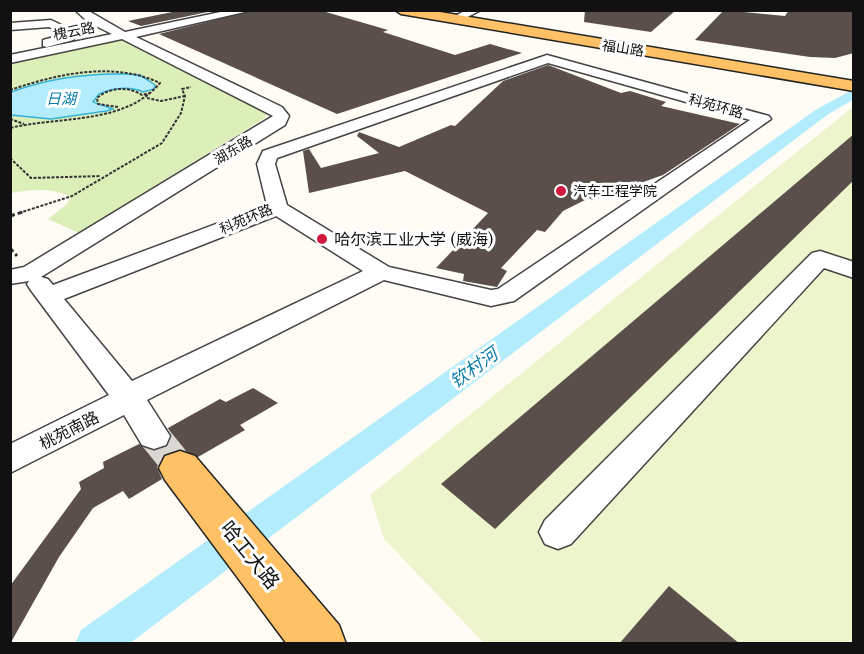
<svg xmlns="http://www.w3.org/2000/svg" width="864" height="654" viewBox="0 0 864 654" font-family="'Libre Baskerville','Noto Sans SC',serif">
<style>
.green{fill:#ddefb9}
.pitch{fill:#edf5cc}
.water{fill:#b3ecfc;stroke:#33b2db;stroke-width:1.5}
.lines{fill:none;stroke-linecap:round;stroke-linejoin:round}
.canal{fill:#b3ecfc;fill-rule:evenodd}
.building{fill:#5b4f4c}
.minor-tunnel{stroke:#dbd8d3;stroke-width:31;stroke-dasharray:31 15;stroke-linecap:butt}
.minor-casing{stroke:#444;stroke-width:3}
.major-casing{stroke:#222;stroke-width:3}
.path-far1{stroke:#333;stroke-width:2;stroke-dasharray:3 1.5;stroke-linecap:butt}
.path{stroke:#333;stroke-width:3;stroke-dasharray:5 3;stroke-linecap:butt}
.minor{fill:#fff;fill-rule:evenodd}
.major{fill:#ffc165;fill-rule:evenodd}
.poi-dot{fill:#d1193e;stroke:#fff;stroke-width:2}
.labels{text-anchor:middle;dominant-baseline:central;stroke-width:6;stroke-linejoin:round;paint-order:stroke}
.far-street-label{font-size:14px;fill:#111;stroke:#fff}
.far-poi-label{font-size:14px;fill:#111;stroke:#fff;text-anchor:start}
.far-water-label{font-size:15px;font-style:italic;fill:#0b7da9;stroke:#fff}
.poi-label{font-size:16px;fill:#111;stroke:#fff;text-anchor:start}
.street-label{font-size:16px;fill:#111;stroke:#fff}
.water-label{font-size:18px;font-style:italic;fill:#0b7da9;stroke:#fff}
.near-street-label{font-size:20px;fill:#111;stroke:#fff}
</style>
<rect width="100%" height="100%" fill="#fffbf5"/>
<path class="green" d="M122,39L266,110L265,118L79,233L48,219L67,204L70,197C51,187 30,190 11,193L10,62Z"/>
<path class="pitch" d="M853,107V643H484L384,539L370,495Z"/>
<path class="water" d="M126,74L140,75L155,85L154,89L143,92C130,86 112,88 99,94L93,102L113,109L106,111L51,119L11,115V92C49,78 85,73 126,74Z"/>
<g class="lines">
<path class="canal" d="M854,89V99L827,115L129,644H75L81,630L817,109Z"/>
</g>
<path class="building" d="M182,10H217L141,26L128,21Z
M255,10H319L388,30L383,32L455,55L490,44L522,53L337,114L159,34Z
M585,10H676L651,32L584,22Z
M724,10L785,16L789,10H854V53L835,58L810,57L695,40Z
M548,65L621,93L630,91L666,102L661,106L740,124L663,175L593,200L589,198L563,211L545,232L537,230L501,268L507,271L497,287L463,281L464,274L436,268L488,213L405,171L309,193L303,151L309,149L321,168L379,153L357,136L359,132L399,147L451,125L455,126L503,81Z
M854,134V180L495,529L441,484Z
M253,388L278,403L240,425L245,430L198,457L181,449L164,454L157,467L162,479L129,499L123,491L93,508L59,557L10,644V586L81,489L79,482L104,468L103,462L139,444L153,451L167,447L172,437L168,428L220,399L226,402Z
M669,586L740,644H619Z"/>
<g class="lines">
<path class="minor-tunnel" d="M154,436L180,468"/>
<defs>
<path id="minor" d="M75,10H87L125,32L230,10H253L136,37L282,107L289,116L285,125L41,277L48,279L53,285L267,205L257,164L263,151L547,55L769,116L771,119L514,301L491,306L384,280L147,400L170,436L166,445L154,449L142,445L124,415L10,473V444L109,395L30,289L27,284L29,281L10,284V270L24,267L273,116L122,39L10,63V55L112,34L88,22ZM548,63L750,120L498,289L491,290L389,267L287,205L275,164L277,158ZM276,216L363,271L132,381L64,299Z
M466,10H481L458,22L448,20Z
M51,20L78,33L73,40L47,47L43,46V40L65,34L49,27L10,30V23Z
M820,251L854,262V278L824,268L571,544L558,549L545,544L539,532L545,520L812,253Z"/>
<path id="major" d="M395,10H428L854,81V91L401,14Z
M180,451L195,456L339,625L346,644H287L165,480L159,468L165,456Z"/>
</defs>
<use href="#minor" class="minor-casing"/>
<use href="#major" class="major-casing"/>
<path class="path-far1" d="M10,90C58,74 112,61 160,83C125,125 59,116 10,128
M147,98L161,101L185,96
M118,107L98,104L97,98C110,87 128,86 142,95L150,93
M10,119L24,124
M10,158L31,178L101,176
M19,213L72,196L162,143L181,113L185,96L182,89L191,87"/>
<path class="path" d="M10,216L23,212
M10,248L17,256"/>
<use href="#minor" class="minor"/>
<use href="#major" class="major"/>
</g>
<g class="poi-dot">
<circle cx="561" cy="191" r="6"/>
<circle cx="322" cy="239" r="6"/>
</g>
<g class="labels">
<g class="far-street-label">
<text transform="translate(74 31) rotate(-11)">槐云路</text>
<text transform="translate(623 48) rotate(9)">福山路</text>
<text transform="translate(716 106) rotate(15)">科苑环路</text>
<text transform="translate(233 150) rotate(-31)">湖东路</text>
<text transform="translate(246 219) rotate(-23)">科苑环路</text>
</g>
<g class="far-poi-label">
<text x="573" y="191">汽车工程学院</text>
</g>
<g class="far-water-label">
<text x="61" y="98">日湖</text>
</g>
<g class="poi-label">
<text x="334" y="239">哈尔滨工业大学 (威海)</text>
</g>
<g class="street-label">
<text transform="translate(69 430) rotate(-27)">桃苑南路</text>
</g>
<g class="water-label">
<text transform="translate(474 368) rotate(-36)">钦村河</text>
</g>
<g class="near-street-label">
<text transform="translate(250 555) rotate(51)">哈工大路</text>
</g>
</g>
<rect width="864" height="654" fill="none" stroke="#111111" stroke-width="24"/>
</svg>
